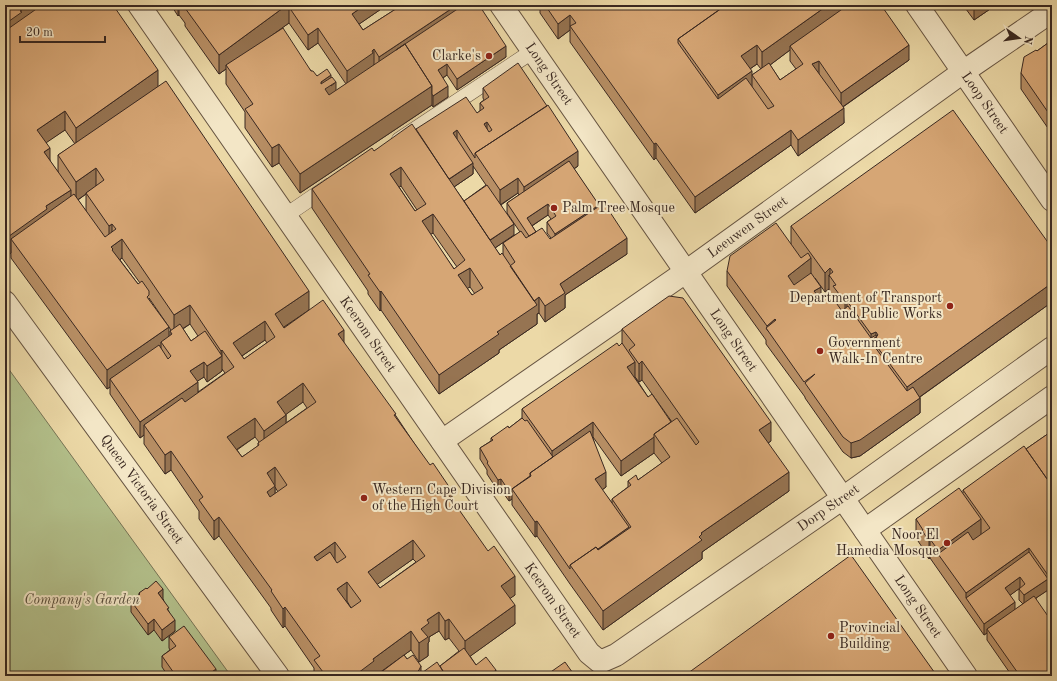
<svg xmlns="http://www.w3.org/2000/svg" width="1057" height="681" viewBox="0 0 1057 681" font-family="'Old Standard TT',serif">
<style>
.green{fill:#b3c08b;stroke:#767456}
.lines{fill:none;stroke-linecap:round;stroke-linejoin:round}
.service-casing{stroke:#665442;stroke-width:16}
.minor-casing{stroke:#665442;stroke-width:24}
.tertiary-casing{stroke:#665442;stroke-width:24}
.service{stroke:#f3e6c6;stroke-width:15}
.minor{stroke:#f3e6c6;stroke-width:22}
.tertiary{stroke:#f3e6c6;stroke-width:22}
.wall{fill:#b88f65;stroke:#392821;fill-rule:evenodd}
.shaded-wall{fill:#967452;stroke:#392821}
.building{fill:#d6a675;stroke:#392821;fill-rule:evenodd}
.poi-dot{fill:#8f2418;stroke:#f3e6c6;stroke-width:1.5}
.labels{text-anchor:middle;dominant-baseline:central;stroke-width:4;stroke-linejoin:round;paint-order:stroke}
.poi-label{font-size:14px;fill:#392821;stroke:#f3e6c6;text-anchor:start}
.street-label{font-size:14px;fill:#392821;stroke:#f3e6c6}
.park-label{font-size:14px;font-style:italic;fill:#584e3c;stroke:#f3e6c6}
</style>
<rect width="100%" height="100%" fill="#ecd9a7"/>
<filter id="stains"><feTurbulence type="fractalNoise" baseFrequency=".005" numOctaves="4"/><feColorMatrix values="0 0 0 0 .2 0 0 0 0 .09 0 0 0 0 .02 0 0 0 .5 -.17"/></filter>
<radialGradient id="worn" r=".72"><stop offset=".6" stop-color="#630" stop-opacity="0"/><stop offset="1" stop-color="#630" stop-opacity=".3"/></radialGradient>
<path class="green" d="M5,364L231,676H5Z"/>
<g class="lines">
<defs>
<path id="service" d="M399,140L533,51
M285,216L329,186"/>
<g id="minor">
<path id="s1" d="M139,5L589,653L600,662L616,655L843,498L1052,348"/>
<path id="s2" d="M5,302L278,676"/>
<path id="s3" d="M442,441L687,271L963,72L1052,11"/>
<path d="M865,530L1052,397"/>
</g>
<g id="tertiary">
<path id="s4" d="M501,5L966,676"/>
<path id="s5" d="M917,5L1052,200"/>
</g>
</defs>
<use href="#service" class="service-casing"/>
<use href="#minor" class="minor-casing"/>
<use href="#tertiary" class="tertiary-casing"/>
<use href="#service" class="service"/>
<use href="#minor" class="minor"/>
<use href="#tertiary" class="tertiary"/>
</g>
<path class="wall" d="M5,5L158,87L309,310L284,327L344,344L396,416L515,595L510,598L515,624L470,656L476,665L496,676H376L401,658L375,676H314V668L285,626L283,628L271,610V608L219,536L214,540L199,519V511L171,470L165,474L144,444V435L140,438L110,394V387L107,389L11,258ZM65,130L75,144L58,155V172L50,161L46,142ZM86,194V211L78,200ZM122,258L140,283L138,284L120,260ZM149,298L171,330L170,331V336L169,337L149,300ZM190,324L198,336L191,341L183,329ZM265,340L267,343L244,359L242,356ZM222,369L225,373L198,392L197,381L204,377L207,382L222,371ZM303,402L307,408L286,423V414ZM255,437L259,442L258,443V446L242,457L237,450ZM275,487L278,492L275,494ZM413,559L416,562L380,588L377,584ZM346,601H347L351,608ZM439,631L445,640L449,638L459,651L440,666L421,673L407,659L404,655L411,650L419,662L428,656V643L429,642V637Z
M171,5H387L359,24L363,30L402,5H479L506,57L457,90L447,75L443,78L448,97L433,107L432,105L300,193L279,163L272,167L245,128V112L226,84V69L219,74L185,26V23L179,15L178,16ZM289,23L308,50L318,43L346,84L336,91L331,77L317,76L272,35Z
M540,5H881L909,60L843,107L844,123L798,156L791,145L695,213L656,158L654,160L570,42V30L558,39L540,13ZM790,50V61L796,69L780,80L770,65ZM757,64L761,69L752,75L750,69Z
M963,5H996L974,20Z
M1052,40V134L1021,89V73L1037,51Z
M483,88L578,166L574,169L599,206L627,254L565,295V308L545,322L539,313L537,314V324L499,350V353L439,394L381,310L380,311L368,294V291L312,208V189L374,151L416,129L477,113L480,111V103L484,100L483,98ZM473,166L486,185L464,201L454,187L473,174ZM401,186L417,210L415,211L399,187ZM518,193L519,195L507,203V213L520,232L503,243V255H500L495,248L514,235L501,205ZM548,215L551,219L547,222V233L551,238L550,239L536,232L532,226ZM433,233L457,267L454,269L430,234ZM470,287L475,294L472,295L467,288Z
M791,226L1052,248V302L920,397V413L860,456L851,458L843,452L805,398V397L766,344V340L727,286V271L791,244ZM815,278L825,292L829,289V293L821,298Z
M622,329L771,441L768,443L789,491L702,552V559L603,630L570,584L537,536L535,537L512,505V499L509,501L501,490L498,491L487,474V470L480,459V448L491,441V438L509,428L522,418V409L622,344ZM635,377L639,382L642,380L672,422L648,397ZM593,437L621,476L654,453L662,463L638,480L628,481V487L612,499V503L602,490L606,487L593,438Z
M1052,431V597L1048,590L1036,598L1052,676H1012L987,640V633L984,635L930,558L929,559L922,549V547L916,538V519L963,493V490L1026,449ZM1020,588L1019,589V600L1023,604L1015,610L1010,595Z
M147,589L163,599L169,612L175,631L162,641L154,630L148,635L131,612V601L139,595V593Z
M169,637L216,676H168L162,667V656L170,650L169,648Z"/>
<path class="shaded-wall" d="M29,5H56L5,43V24L20,11Z
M178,5H179V15L178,16Z
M287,5H316L289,7V23L228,67L226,65V69L219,74V55Z
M365,5H387L352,29V14Z
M457,5H462V17L379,72V57Z
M828,5H853L790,46V50L762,71V52Z
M974,5H996L974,20Z
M570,15V30L558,39V24Z
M318,28V43L308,50V35Z
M757,45V64L741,75V56Z
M909,45V60L841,108V93Z
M506,46V57L457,90V79Z
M374,49V65L347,86V71Z
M819,61V76L812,64Z
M447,64V75L438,81V70Z
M158,70V89L76,146V128Z
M752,71V90L718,114V95Z
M331,75V86L336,82V101L325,108L321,82Z
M432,86V105L300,193V174Z
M448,86V97L433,107V96Z
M844,108V123L798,156V140Z
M65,111V130L37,149V130Z
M487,122V133L484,124Z
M457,130V141L453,133Z
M791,130V145L695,213V197Z
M656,143V158L654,160V144Z
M279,144V163L272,167V148Z
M50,148V167L44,152Z
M578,151V166L524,202V187Z
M473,163V174L448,191V180Z
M401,167V186L390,193V174Z
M96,168V187L86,193V194L76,201V182Z
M518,178V193L500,205V190Z
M71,190V209L11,239V253L5,258V239L46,206Z
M548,204V215L527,229V218Z
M599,205V216L555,245V234Z
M433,214V233L422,240V221Z
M112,224V243L109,245V226Z
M514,224V235L489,252V241Z
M627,238V254L565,295V308L545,322V306L560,284Z
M122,239V258L113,264L111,247Z
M811,258V274L788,292V276Z
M470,268V287L458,294V275Z
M830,268V277L829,275V289L825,292V273Z
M1052,283V302L907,406V387Z
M821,287V302L814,291Z
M309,291V310L275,333V314Z
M381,291V310L380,311V292Z
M539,297V313L537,314V324L499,350V353L439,394V375L497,332Z
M847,301V320L845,321V302Z
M190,305V324L174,334V315Z
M775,319V335L767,330V326Z
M265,321V340L233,362V343Z
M169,327V346L161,342V351L110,379V387L107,389V370Z
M344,330V349L338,334Z
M876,332V341L872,340L871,353V334Z
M222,350V371L207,382V366L221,357V351Z
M642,361V380L639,382V364Z
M204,362V377L190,386V371Z
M635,362V377L627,382V367Z
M198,382V398L144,425V435L140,438V422Z
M303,383V402L277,421V402Z
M920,398V413L860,456L851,458V443Z
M286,415V434L264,450V431Z
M255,418V437L227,456V437Z
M593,422V437L554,465L552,460V451Z
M771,422V441L759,449V430Z
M654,437V453L621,476V461Z
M171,451V470L165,474V455Z
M275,467V505L267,511V473Z
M606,472V487L595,495V479Z
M789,472V491L702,552V559L603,630V611L699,537L701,533Z
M530,476V486L512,489V499L509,501V491Z
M501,479V490L498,491V480Z
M452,491V510L448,494Z
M219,517V536L214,540V521Z
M981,519V538L938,554V550Z
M537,521V536L535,537V522Z
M629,527V543L572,568Z
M930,539V558L929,559V540Z
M413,540V559L368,591V572Z
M335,542V561L314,576V557Z
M1029,548V563L966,598V593Z
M515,576V595L501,605V586Z
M1020,577V588L1005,599V588Z
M1048,579V590L1024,606V595Z
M347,582V601L337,608V589Z
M163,589V600L158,593Z
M1015,602V613L987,629V633L984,635V624Z
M515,605V624L465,660V641Z
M285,607V626L283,628V609Z
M439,612V631L429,637V642L428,643V656L419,662V643L421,629L427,620Z
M154,619V630L148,635V624Z
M449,619V638L445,640V621Z
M175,620V631L162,641V630Z
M411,631V650L375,676H354L373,659Z
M421,666V676H417V672Z
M216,669V676H206Z
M496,670V676H489Z"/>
<path class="building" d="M5,5H29L20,11L22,12L5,24Z
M42,5H113L158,70L76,128L65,111L37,130L50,148L44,152L71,190L46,206L47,209L5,239V31Z
M185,5H287L219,55L185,8L186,7Z
M293,5H365L352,14L363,30L402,5H457L379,57L374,49L372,51L373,53L347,71L318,28L308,35L289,7Z
M467,5H479L506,46L457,79L447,64L438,70L448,86L433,96L432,94V86L405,44L396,50L462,6L463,7Z
M545,5H720L722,8L678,39V43L718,99L746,78L768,109L774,106L752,75L769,63L780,80L803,64L790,46L848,5H881L909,45L841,93L819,61L812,64L844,108L798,140L791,130L695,197L656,143L654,144L570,26L576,23L570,15L558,24Z
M722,5H828L762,52L757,45L741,56L752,71L718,95L678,39L723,7Z
M283,28L311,71H313L317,76L327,69L331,75L321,82V84L332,77L336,82L325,89L329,95L405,44L432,86L300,174L279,144L272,148L245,109L253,104L226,65Z
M1052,40V118L1021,73L1024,57L1036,50L1037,51Z
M518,63L547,106L475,153V158L457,130L453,133L473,163L449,179L416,129L466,97L477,113L484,108L480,103L489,97L483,88ZM487,122L492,130L489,132L484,124Z
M166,81L309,291L275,314L284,328L323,300L344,330L338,334L396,414L394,415L430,465L433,463L452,491L448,494L488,551L494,546L515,576L501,586L515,605L465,641L449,619L445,621L439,612L427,620L429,623L421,629L428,637L419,643L411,631L373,659L374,661L354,676H326L314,660L320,656L285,607L283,609L271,591L272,590L219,517L214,521L199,500L203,497L171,451L165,455L144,425L182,398L185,402L234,367L222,350L221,351L190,305L174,315L122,239L111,247L113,249L112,250L138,284L142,281L149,291V295L147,297L169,327L107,370L11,239L74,194L105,237L116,229L112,224L109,226L86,193L104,180L96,168L76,182L58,155ZM265,321L275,337L244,359L233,343ZM303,383L316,402L258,443L259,445L242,457L227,437L255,418L264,431L286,415L277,402ZM275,467L287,485L270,497L267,492L275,486L267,473ZM413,540L425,556L380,588L368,572ZM335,542L346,557L337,563L330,552L317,561L314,557ZM347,582L361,601L351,608L337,589Z
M548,105L578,151L524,187L518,178L500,190L475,153Z
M953,110L1052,248V283L907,387L872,340L878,335L876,332L871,334L847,301L845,302L833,286L836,285L829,275L833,272L830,268L825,273L791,226Z
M412,124L500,255L502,253L537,305L497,332L499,334L439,375L381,291L380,292L368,275L370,274L312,189L372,148L374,151ZM401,167L426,204L415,211L390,174ZM433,214L465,260L454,269L422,221ZM470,268L483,288L472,295L458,275Z
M569,161L599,205L555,234L547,222L556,216L548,204L527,218L536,232L529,236L507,203Z
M487,185L514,224L490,240L464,201Z
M604,203L627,238L560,284L565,293L545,306L539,297L534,301L510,266L515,262L503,243L521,231L526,238L542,228L550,239Z
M776,223L801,258L808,253L811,258L788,276L794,285L811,273L821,287L814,291L820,299L829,293L842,311L848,306L871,338L876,335L877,337L872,340V343L907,391L913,387L920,398L860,440L851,443L843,437L805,383L815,374L804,382L766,328L776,320L775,319L767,326L727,271L730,256Z
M669,296L683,298L771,422L759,430L789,472L701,533L702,534L699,537L702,540L603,611L570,565L596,547L598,550L631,527L612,499L631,485L628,481L636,475L638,480L670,457L654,434L677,418L696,445L699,442L642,361L639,364L629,350L635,345L622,329Z
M180,324L191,341L205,331L222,356L207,366L204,362L190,371L198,382L140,422L110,379L159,345L168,359L171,356L161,342L172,334L170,331Z
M617,343L619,346L622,343L635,362L627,367L648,397L652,394L671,422L654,434V437L621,461L593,422L552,451L522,409Z
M522,418L525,421L527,420L553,457L530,473V476L509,491L501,479L498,480L487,463L488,462L480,448L493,440L491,438L508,426L509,428Z
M590,431L606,472L595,479L629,527L598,549L596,547L570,565V569L537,521L535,522L512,489L531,476L530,473Z
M1052,431V486L1026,449Z
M1024,446L1052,486V581L1029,548L966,593L938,554L968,532L973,540L990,528L963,490Z
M959,488L981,519L938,550L930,539L929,540L925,535L922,530H923L916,519Z
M1029,552L1048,579L1024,595L1019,589L1025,584L1020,577L1005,588L1015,602L984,624L966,598Z
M851,555L937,676H684Z
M156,581L163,589L158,593L169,608L167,609L175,620L162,630L154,619L148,624L131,601L140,594L139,593L146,588L147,589Z
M1034,596L1052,622V676H1020L987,629Z
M184,626L216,669L206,676H176L162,656L176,646L169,637Z
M464,648L476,665L486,657L496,670L489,676H446L440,666Z
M404,655L407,659L413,655L421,666L419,670L417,672L419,675L437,662L446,676H376Z
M565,662L575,676H545Z"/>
<g class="poi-dot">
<circle cx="489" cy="56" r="4"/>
<circle cx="554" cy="208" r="4"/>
<circle cx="950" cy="306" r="4"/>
<circle cx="820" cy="351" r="4"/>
<circle cx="364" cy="498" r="4"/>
<circle cx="947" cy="543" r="4"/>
<circle cx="831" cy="636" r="4"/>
</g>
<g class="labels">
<g class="poi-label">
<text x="481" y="56" text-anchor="end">Clarke's</text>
<text x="562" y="208">Palm Tree Mosque</text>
<text x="942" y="298" text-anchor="end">Department of Transport<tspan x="942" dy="16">and Public Works</tspan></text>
<text x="828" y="343">Government<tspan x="828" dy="16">Walk-In Centre</tspan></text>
<text x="372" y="490">Western Cape Division<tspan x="372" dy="16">of the High Court</tspan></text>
<text x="939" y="535" text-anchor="end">Noor El<tspan x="939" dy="16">Hamedia Mosque</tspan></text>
<text x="839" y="628">Provincial<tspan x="839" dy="16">Building</tspan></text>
</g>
<g class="street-label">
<text stroke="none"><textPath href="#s4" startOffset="84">Long Street</textPath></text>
<text stroke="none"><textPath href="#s5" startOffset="119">Loop Street</textPath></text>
<text stroke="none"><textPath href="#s3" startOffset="373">Leeuwen Street</textPath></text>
<text stroke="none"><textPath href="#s1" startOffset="401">Keerom Street</textPath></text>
<text stroke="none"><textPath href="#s4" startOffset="408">Long Street</textPath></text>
<text stroke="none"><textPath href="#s2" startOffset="232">Queen Victoria Street</textPath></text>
<text stroke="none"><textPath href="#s1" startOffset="1079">Dorp Street</textPath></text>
<text stroke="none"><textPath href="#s1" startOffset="725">Keerom Street</textPath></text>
<text stroke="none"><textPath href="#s4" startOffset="732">Long Street</textPath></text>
</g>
<g class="park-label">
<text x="82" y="600">Company's Garden</text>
</g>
</g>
<rect width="1057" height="681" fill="none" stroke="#ecd9a7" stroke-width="20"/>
<rect x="6" y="6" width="1045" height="669" fill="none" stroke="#392821" stroke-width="2"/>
<rect x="10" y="10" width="1037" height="661" fill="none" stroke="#392821"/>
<g transform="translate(1019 38) rotate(103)" stroke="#f3e6c6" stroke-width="3" paint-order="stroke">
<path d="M0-3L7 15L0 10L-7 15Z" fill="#392821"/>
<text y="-6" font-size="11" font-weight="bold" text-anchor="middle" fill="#392821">N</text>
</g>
<path d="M20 36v6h85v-6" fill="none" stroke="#392821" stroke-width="2"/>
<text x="26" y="36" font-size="12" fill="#392821" stroke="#f3e6c6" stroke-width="3" paint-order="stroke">20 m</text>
<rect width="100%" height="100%" filter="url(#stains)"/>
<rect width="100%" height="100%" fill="url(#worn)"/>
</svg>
